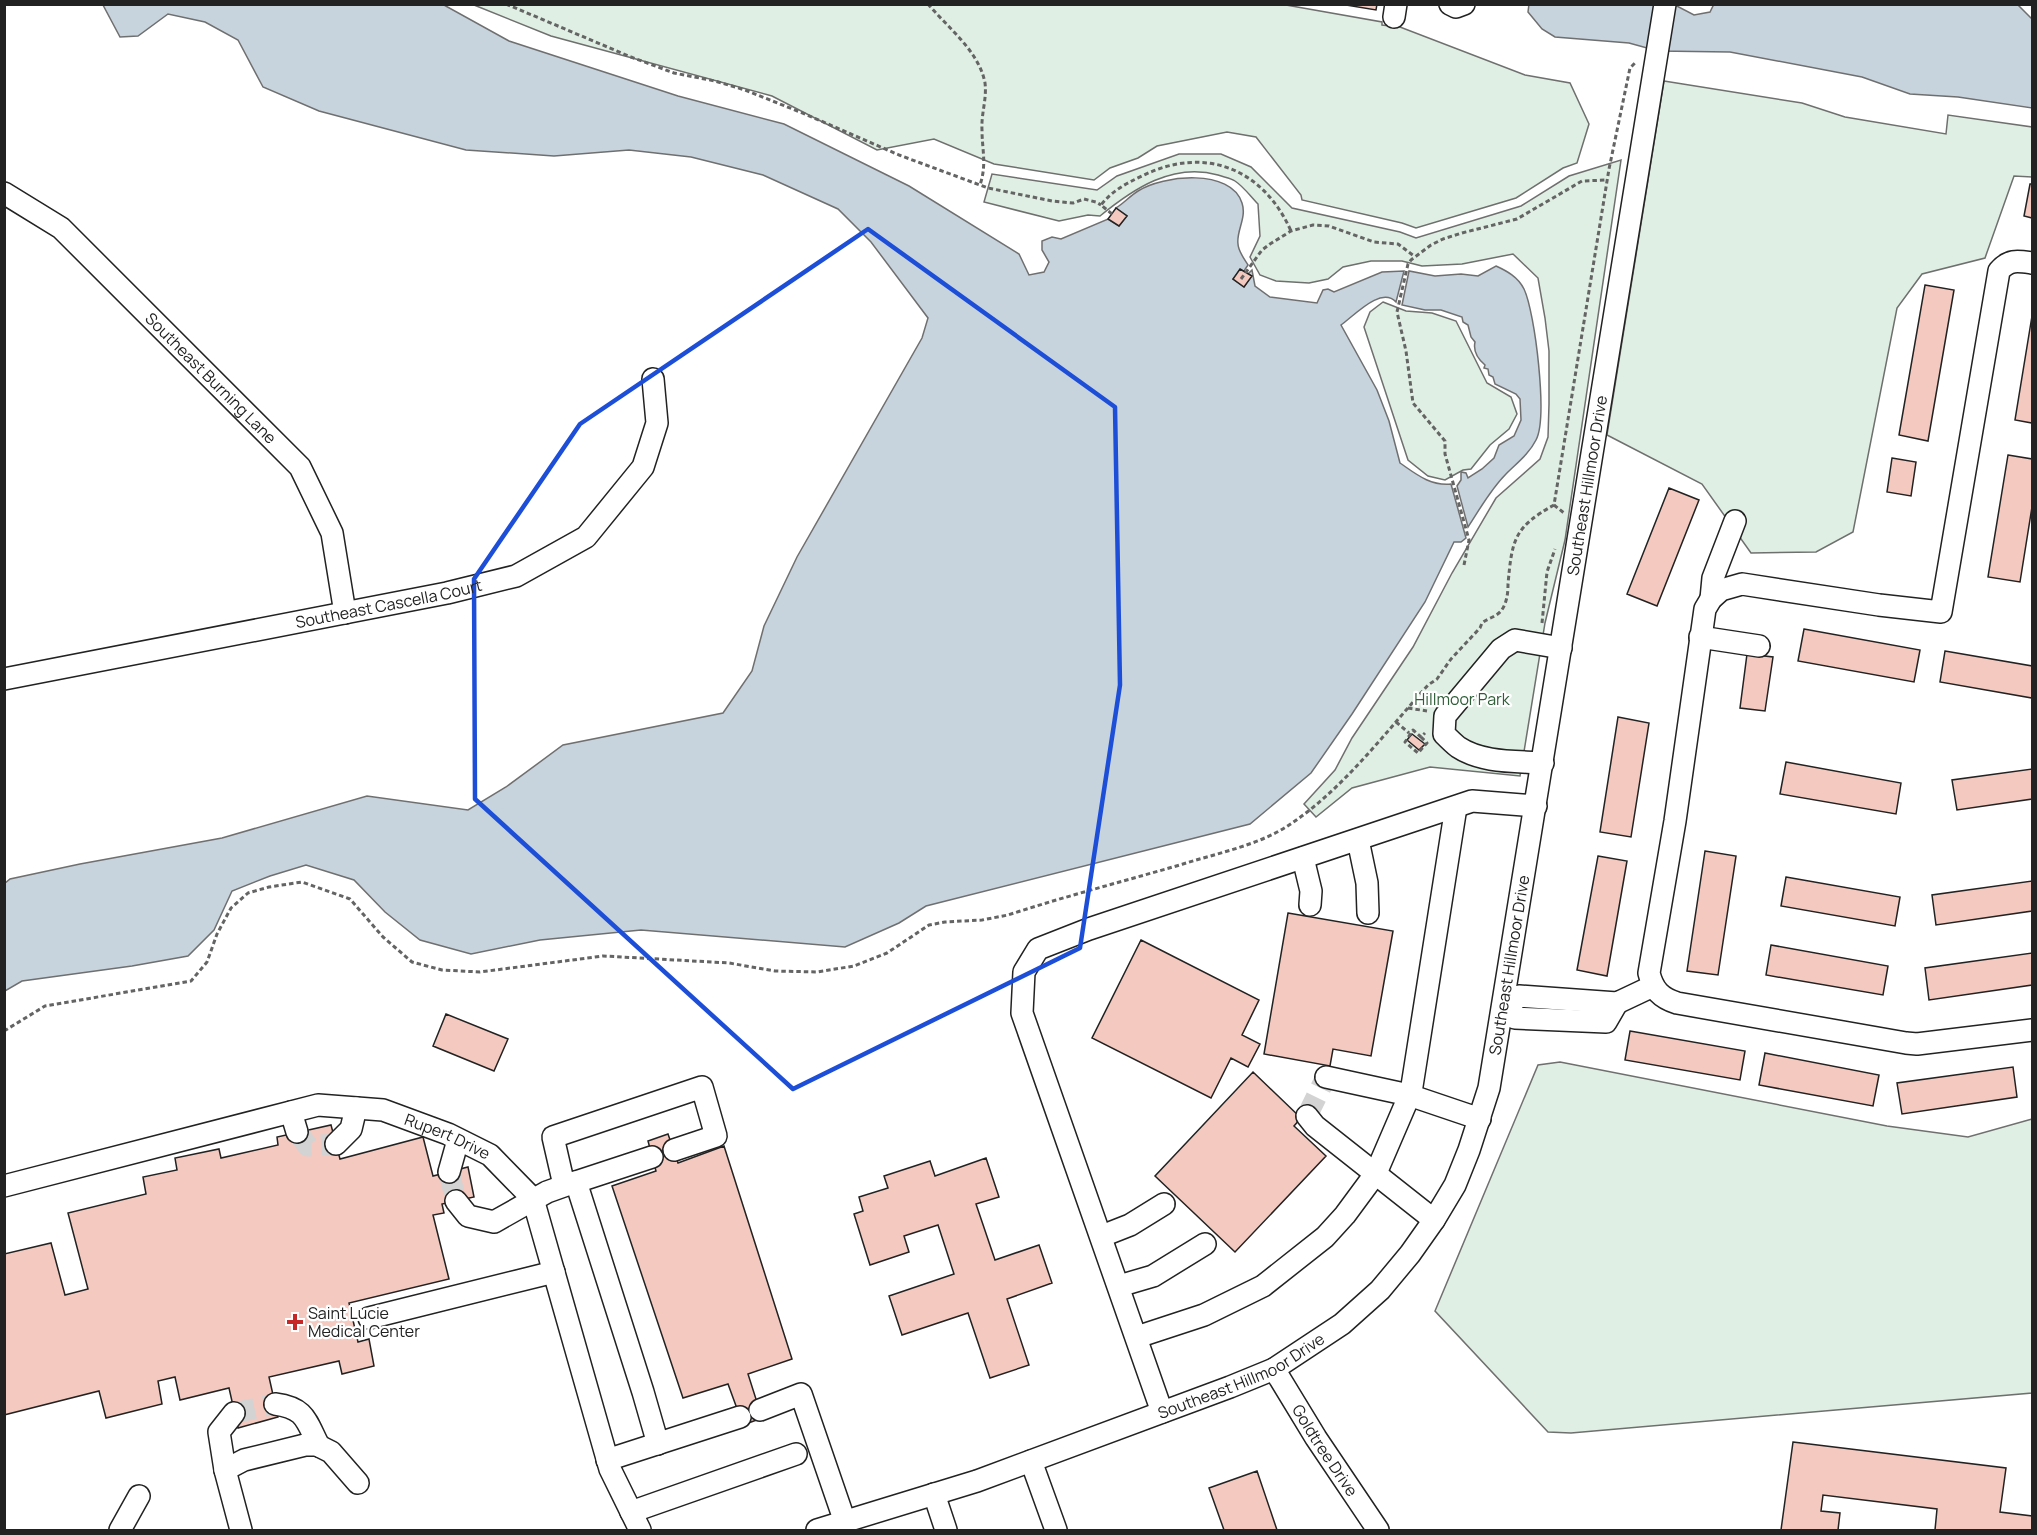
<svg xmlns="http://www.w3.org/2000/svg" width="2037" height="1535" viewBox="0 0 2037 1535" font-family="Manrope,sans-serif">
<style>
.green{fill:#e0efe3;stroke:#6f6f6f;stroke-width:1.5}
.water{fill:#c7d3dd;stroke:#6f6f6f;stroke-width:1.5}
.building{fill:#f3c9c0;stroke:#222;stroke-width:1.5}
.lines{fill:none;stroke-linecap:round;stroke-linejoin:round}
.minor-tunnel{stroke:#d3d3d3;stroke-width:21;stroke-dasharray:21 10;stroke-linecap:butt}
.minor-casing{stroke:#222;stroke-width:24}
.path{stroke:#646464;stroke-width:3;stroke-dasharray:4.5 3;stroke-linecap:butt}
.minor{stroke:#fff;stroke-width:21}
.marked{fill:none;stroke:#1d4ed8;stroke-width:4.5;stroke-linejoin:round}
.poi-dot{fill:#c62828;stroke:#fff;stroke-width:2}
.labels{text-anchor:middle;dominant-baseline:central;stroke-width:4.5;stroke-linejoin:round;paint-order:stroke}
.street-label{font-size:16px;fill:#222;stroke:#fff}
.park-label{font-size:16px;fill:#2f5e38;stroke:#fff}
.poi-label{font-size:16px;fill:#222;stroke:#fff;text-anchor:start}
</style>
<rect width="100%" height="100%" fill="#fff"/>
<path class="green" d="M474,5H1286L1382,22V25L1400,27L1525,75L1570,83L1589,124L1577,163L1563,168L1516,198L1416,228L1402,223L1302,200L1301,195L1256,137L1227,132L1157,146L1138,158L1110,168L1094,180L994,164L934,139L877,150L772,96L551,36Z
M1664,81L1802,103L1845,117L1946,134L1948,115L2032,127V177L2014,176L1985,258L1922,274L1897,308L1853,532L1816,552L1751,553L1702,484L1607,435Z
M1179,154H1221L1251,167L1292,208L1400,232L1416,238L1521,206L1569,176L1621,160L1565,540L1545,623L1520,776L1430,767L1352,788L1316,817L1304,804L1335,770L1352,738L1413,647L1452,573L1496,498L1540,459L1548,437L1549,404V351L1545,318L1538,278L1513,254L1462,264L1422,266L1402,261H1371L1343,267L1328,279L1309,283L1276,281L1260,275L1250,257L1260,236L1258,204C1251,197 1244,187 1235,181C1231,178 1223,177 1218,175C1173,162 1133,189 1100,216L1088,215L1059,221L984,202L992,174L1097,190L1117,176Z
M1383,302L1406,311L1432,313L1456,321L1487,383L1511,397L1517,414L1509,429L1490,445L1471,469L1463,470L1445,480L1428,476L1408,460L1364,327L1370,312Z
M1560,1062L1887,1126L1968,1137L2032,1119V1393L1571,1433L1548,1432L1435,1311L1538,1065Z"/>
<path class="water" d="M1529,4L1675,5L1694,15L1710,12L1714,4L2018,5L2032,19V108L1958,97L1910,94L1862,77L1730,52L1658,51L1629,43L1555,37L1542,29L1528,12Z
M103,5H444L509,41L678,96L784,124L909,186L1019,254L1029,275L1044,272L1049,262L1042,250V241L1052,237L1061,239L1108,219L1119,226L1127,216L1116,208C1124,203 1130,196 1138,191C1163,175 1231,168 1242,203C1247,218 1236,231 1238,244C1238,251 1245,260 1248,265L1244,271L1240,270L1233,279L1244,287L1251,276L1248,274L1252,270L1255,286L1270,297L1317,303L1323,290L1328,289L1334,292L1382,272L1404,271L1396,302C1381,286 1355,315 1341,325L1377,390L1389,421L1400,463C1416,474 1430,486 1451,484L1466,538L1461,542H1454L1425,602L1352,714L1311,773L1250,824L926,906L899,923L845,947L641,930L540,940L471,954L420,940L385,912L354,880L306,865L270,876L232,891L214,930L188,956L132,966L22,981L5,991L4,884L10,879L80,864L222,838L367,796L468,810L506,787L563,745L723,713L752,671L764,626L797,557L922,338L928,318L871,242L838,209L763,175L691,157L629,150L554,156L466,150L319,111L263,87L238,40L205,22L168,14L138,36L120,37Z
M1496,266C1507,271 1518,277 1524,289C1535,312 1548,418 1536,440C1529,454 1517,463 1506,474C1490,490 1480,509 1468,527L1457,486L1461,480V472L1466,473L1468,478L1482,469L1494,458L1499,445L1514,436L1521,420L1520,399L1516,394L1495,384L1493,377L1489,375L1488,369L1484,368L1485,365C1478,359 1473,351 1475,342L1471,337L1468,325L1463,322L1462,317L1441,310H1425L1402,305L1409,271L1435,276L1461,274L1478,276Z"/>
<path class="building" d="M1340,4H1377L1376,10Z
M2030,184H2032V218L2024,216Z
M1116,208L1127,216L1119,226L1108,219Z
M1240,269L1252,276L1244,287L1233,279Z
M1925,285L1954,290L1928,441L1899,435Z
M2032,316V423L2015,420Z
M2008,455L2032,459V507L2020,582L1988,577Z
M1892,458L1916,462L1911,496L1887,492Z
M1669,488L1699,500L1657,606L1627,594Z
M1804,629L1920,650L1914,682L1798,661Z
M1945,651L2032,666V698L1940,682Z
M1747,654L1773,657L1765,711L1740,708Z
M1618,717L1649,723L1631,837L1600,832Z
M1412,734L1425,744L1419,750L1407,740Z
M1786,762L1901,783L1896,814L1780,794Z
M2032,769V799L1957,810L1952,780Z
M1705,851L1736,856L1718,975L1687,971Z
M1598,856L1627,861L1607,976L1577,970Z
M1786,877L1900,897L1895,926L1781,906Z
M2032,881V911L1936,925L1932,895Z
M1288,913L1393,931L1371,1056L1333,1049L1330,1066L1264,1054Z
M1141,940L1259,1000L1242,1035L1260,1044L1248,1067L1231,1058L1211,1098L1092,1038Z
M1771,945L1888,966L1883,995L1766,975Z
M2032,953V985L1929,1000L1925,968Z
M446,1014L508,1039L494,1071L433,1046Z
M1630,1031L1745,1051L1740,1080L1625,1060Z
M1765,1053L1879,1075L1873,1106L1759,1085Z
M2013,1067L2017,1097L1902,1114L1897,1083Z
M1253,1072L1301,1118L1294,1126L1326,1156L1235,1252L1155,1176Z
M331,1125L340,1159L423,1137L433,1176L468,1167L474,1197L442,1204L444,1213L433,1215L449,1279L349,1303L358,1342L369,1339L374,1366L342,1374L339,1361L269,1377L278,1417L238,1428L229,1388L180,1400L175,1377L158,1381L162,1404L106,1418L99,1391L4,1415V1254L51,1243L65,1295L88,1289L68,1213L146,1194L143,1177L177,1170L175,1158L219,1149L221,1158L278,1145L277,1137Z
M668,1134L678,1163L724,1146L792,1359L748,1374L762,1418L743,1425L728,1384L683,1398L612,1186L656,1171L648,1141Z
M986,1158L999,1197L976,1204L995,1260L1039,1245L1052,1283L1007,1299L1029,1365L990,1378L968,1313L902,1335L889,1296L954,1274L938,1225L904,1236L909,1252L870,1265L854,1214L863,1211L859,1197L888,1188L884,1176L930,1161L935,1176Z
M1793,1442L2006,1468L2000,1512L2032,1516V1530H1935L1937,1509L1823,1495L1821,1511L1840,1513L1838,1530H1781Z
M1257,1471L1277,1530H1224L1209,1488Z"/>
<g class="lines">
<path class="minor-tunnel" d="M1307,1116L1326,1077
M297,1132L308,1146L336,1144
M449,1172L456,1201
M234,1413L275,1404"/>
<defs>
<g id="minor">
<path d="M1450,4L1456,7L1464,4"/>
<path d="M1394,17L1396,4"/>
<path id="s1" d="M4,193L61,228L300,467L332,533L345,613"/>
<path d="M2032,263C2018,261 2009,259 1999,271L1941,612L1879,605L1742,584L1721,590L1711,599L1705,609L1675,821L1649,973C1653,990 1661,998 1677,1003L1906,1043L1917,1044L2032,1030"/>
<path d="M1711,599L1713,578L1735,521"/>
<path d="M1700,637L1759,646"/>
<path id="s2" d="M4,679L447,593L516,576L586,537L643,467L657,423L653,379"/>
<path d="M1543,763C1515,761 1482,763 1458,747C1453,743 1448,738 1444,734L1445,716L1501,649L1515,640L1561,648"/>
<path d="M1358,840L1367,883L1368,913"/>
<path d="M1303,858L1311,891L1310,905"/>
<path d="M1509,1006L1519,996L1617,1003L1653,986"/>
<path d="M1509,1006L1515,1018L1606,1022L1617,1003"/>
<path d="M1326,1077L1409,1095L1480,1119"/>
<path d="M291,1112L297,1132"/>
<path d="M1307,1116L1315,1126L1434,1220"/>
<path d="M336,1144L351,1129L356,1108"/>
<path d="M652,1157L576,1182L643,1392L658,1444"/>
<path d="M449,1172L458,1140"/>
<path d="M564,1185L553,1137L702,1087L716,1136L674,1150"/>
<path id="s3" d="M4,1186L318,1105L383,1110L448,1134L490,1155L533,1199L610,1469L640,1530"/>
<path d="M456,1201L468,1216L494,1222L547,1192L575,1182"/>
<path d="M1102,1236L1130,1225L1164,1204"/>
<path d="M1119,1286L1153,1276L1205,1244"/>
<path d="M369,1318L554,1272"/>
<path d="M1137,1337L1204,1315L1263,1286L1325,1237L1345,1215L1376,1173L1407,1101L1412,1086L1456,807"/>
<path id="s4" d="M1274,1369L1316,1438L1378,1530"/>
<path d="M275,1404C306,1408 306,1421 319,1446"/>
<path d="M760,1410L801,1394L845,1522"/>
<path d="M1162,1412L1022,1013L1024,972L1038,949L1089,929L1472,801L1536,806"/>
<path d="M607,1460L740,1417"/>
<path d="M1031,1461L1056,1530"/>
<path d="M225,1470L219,1432L234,1413"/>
<path d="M934,1494L946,1530"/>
<path d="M631,1512L796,1454"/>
<path d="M120,1530L139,1496"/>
<path d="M241,1530L225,1470L244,1460L305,1445H317L331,1452L358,1483"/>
<path id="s5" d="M817,1530L977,1481L1230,1387L1274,1369L1342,1324L1380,1290L1410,1254L1434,1220L1455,1185L1469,1150L1489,1088L1665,4"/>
</g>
</defs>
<use href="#minor" class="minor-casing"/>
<path class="path" d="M506,4L631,57L674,73L715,81L745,90L805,114L899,155L988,188L1052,201L1073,203L1084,199L1096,202L1101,205
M928,4C948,28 979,51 985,83C987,99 981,114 982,130C982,150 987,164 980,185
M1112,214L1101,205C1112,191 1125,184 1142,176C1204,145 1263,168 1291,231
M1241,279L1262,250L1270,244L1291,231L1313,225L1329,226L1374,242L1398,244L1414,256
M1554,505L1564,513
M1464,565L1469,540L1445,454V441L1413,403L1406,351L1397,312L1408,264L1411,260L1431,245L1443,239L1462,233L1517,219L1582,181L1607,180
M1542,623L1547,572L1555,549
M1408,708L1427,711
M1396,722L1409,733
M1421,737L1427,743L1418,753L1405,742L1413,730L1421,737L1425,733
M4,1031L45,1006L191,981L207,962L217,934L231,908L248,893L269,887L302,882L350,899L383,937L412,962L442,970L480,972L603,956L729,963L775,971L817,972L854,966L887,953L929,925L945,922L982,920L1008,915C1066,896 1125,881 1183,864C1218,853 1255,846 1286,827C1341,792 1385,733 1428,685L1437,679L1451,659L1480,628L1482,623C1488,618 1496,617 1501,611C1507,603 1508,593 1508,584C1512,540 1514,527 1554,505L1609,169L1630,68L1636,62"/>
<use href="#minor" class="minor"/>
</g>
<path class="marked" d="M868,229L1115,407L1120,685L1080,948L793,1089L475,799L474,579L580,424Z"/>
<path class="poi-dot" d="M292 1313h6v6h6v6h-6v6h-6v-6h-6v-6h6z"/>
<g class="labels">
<g class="street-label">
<text stroke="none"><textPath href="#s1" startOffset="279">Southeast Burning Lane</textPath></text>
<text stroke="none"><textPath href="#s5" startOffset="1460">Southeast Hillmoor Drive</textPath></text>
<text stroke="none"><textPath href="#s2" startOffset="392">Southeast Cascella Court</textPath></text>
<text stroke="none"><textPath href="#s5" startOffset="974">Southeast Hillmoor Drive</textPath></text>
<text stroke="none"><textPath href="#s3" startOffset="459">Rupert Drive</textPath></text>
<text stroke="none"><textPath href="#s5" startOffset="452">Southeast Hillmoor Drive</textPath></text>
<text stroke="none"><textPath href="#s4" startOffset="96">Goldtree Drive</textPath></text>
</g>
<g class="park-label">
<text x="1462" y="699">Hillmoor Park</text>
</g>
<g class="poi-label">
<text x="308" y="1313">Saint Lucie<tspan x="308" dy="18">Medical Center</tspan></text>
</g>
</g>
<rect width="2037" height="1535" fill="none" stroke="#222222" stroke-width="12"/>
</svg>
